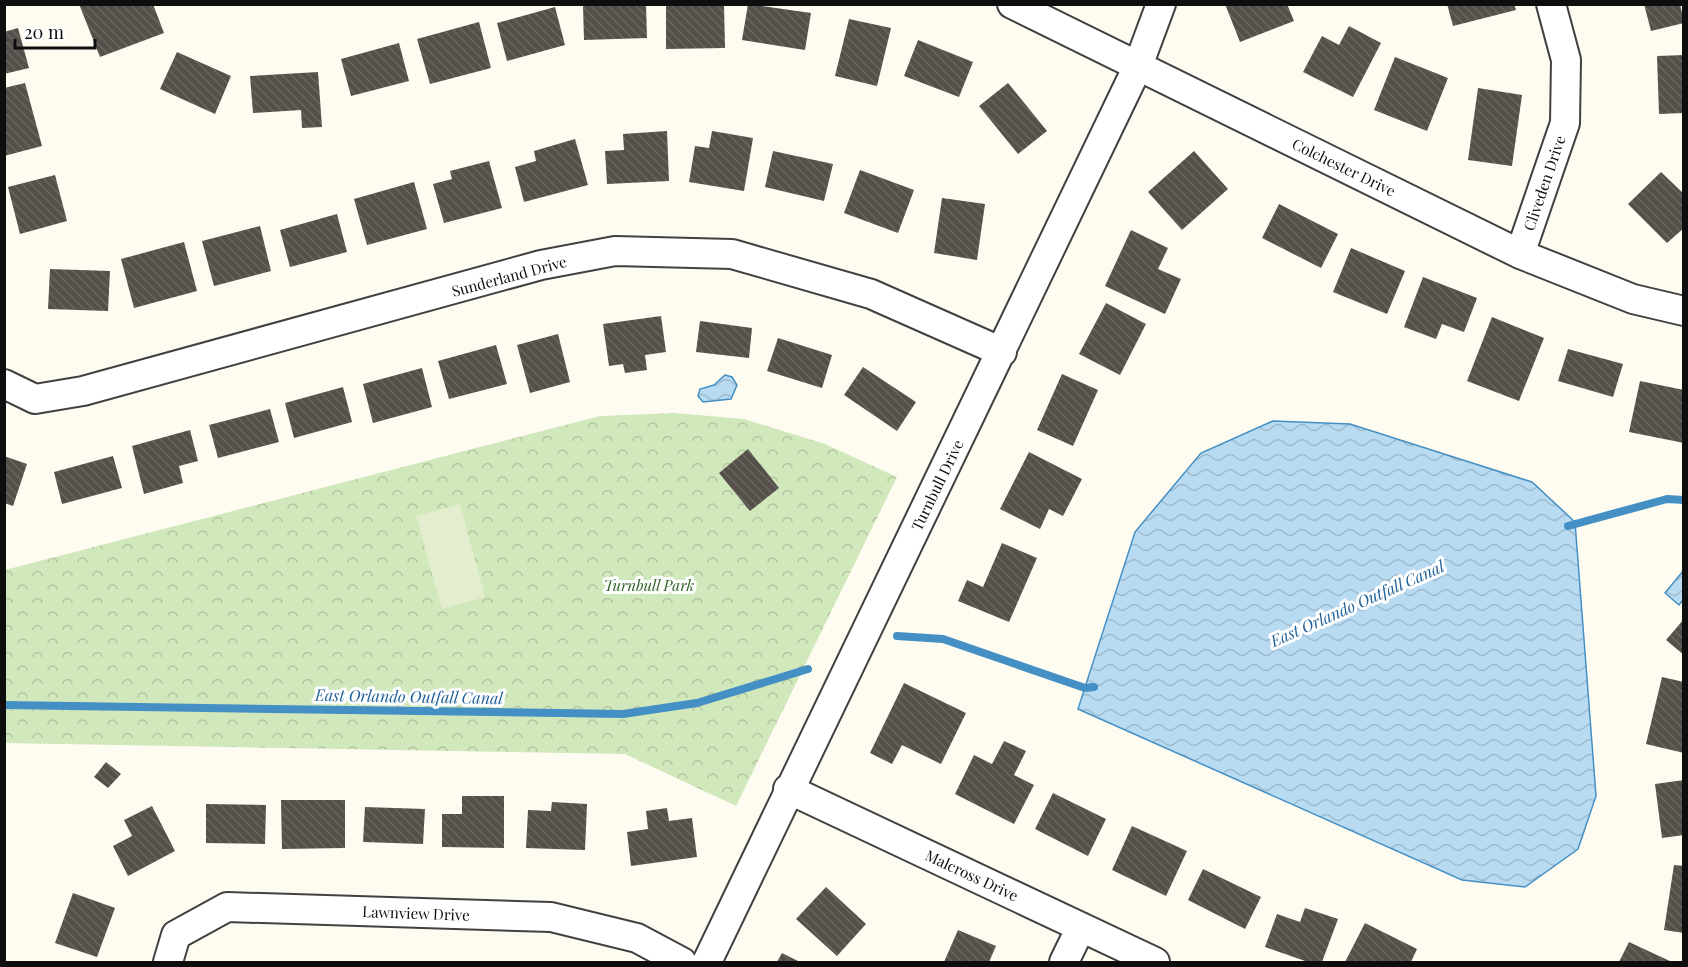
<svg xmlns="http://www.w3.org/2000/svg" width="1688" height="967" viewBox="0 0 1688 967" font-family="'Playfair Display',serif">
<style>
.park{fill:url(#park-crowns)}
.pitch{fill:#e2eecd}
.water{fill:url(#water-waves);stroke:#448fc4;stroke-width:1.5}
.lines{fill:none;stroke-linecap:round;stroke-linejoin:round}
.stream{stroke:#448fc4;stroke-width:8}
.building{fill:url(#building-back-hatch)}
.street-casing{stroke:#414141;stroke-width:32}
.street{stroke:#fff;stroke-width:28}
.labels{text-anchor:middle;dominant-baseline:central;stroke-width:6;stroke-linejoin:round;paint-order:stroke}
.street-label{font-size:15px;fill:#0e0e0e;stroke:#fff}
.park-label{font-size:15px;font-style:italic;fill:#2f6223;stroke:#fff}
.water-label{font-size:16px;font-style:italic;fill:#1f6198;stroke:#fff}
</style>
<defs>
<pattern id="park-crowns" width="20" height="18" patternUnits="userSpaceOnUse" patternTransform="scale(1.5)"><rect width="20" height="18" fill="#d1e7bc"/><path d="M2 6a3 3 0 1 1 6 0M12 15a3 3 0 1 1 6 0" fill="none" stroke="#b2c5a0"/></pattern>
<pattern id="water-waves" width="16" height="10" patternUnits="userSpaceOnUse" patternTransform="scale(1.5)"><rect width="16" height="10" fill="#b9dbf2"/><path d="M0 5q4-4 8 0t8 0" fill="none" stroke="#9ebbce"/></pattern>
<pattern id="building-back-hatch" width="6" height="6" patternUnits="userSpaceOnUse" patternTransform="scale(1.5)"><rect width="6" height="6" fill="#56504b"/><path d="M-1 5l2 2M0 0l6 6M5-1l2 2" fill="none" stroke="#696561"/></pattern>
</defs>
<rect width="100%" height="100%" fill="#fefcf1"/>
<path class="park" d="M675,413L744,419L825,444L897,477L736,806L625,754L5,743V570L600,416Z"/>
<path class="pitch" d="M460,504L485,597L442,609L416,516Z"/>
<path class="water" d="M725,375L732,377L737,385L731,399L703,402L698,396L700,389L714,385Z
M1273,421L1350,424L1532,482L1575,522L1596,796L1578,849L1525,887L1462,880L1078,709L1135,532L1201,453Z
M1683,571V600L1679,605L1665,593Z"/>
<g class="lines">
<path class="stream" d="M1568,526L1667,499L1684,500
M897,636L943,639L1085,688L1094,687
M4,705L623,714L697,703L808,669"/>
</g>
<path class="building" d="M79,4H153L164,33L100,57Z
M646,4L647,38L584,40L583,6Z
M666,4H724L725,48L666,49Z
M748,4L811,13L805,50L742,40Z
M1225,4H1287L1294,21L1240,42Z
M1447,4H1514L1516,10L1453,26Z
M1644,4H1680L1684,23L1651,31Z
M555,7L565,45L507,61L497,23Z
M849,19L891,28L877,86L835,76Z
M479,22L491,68L430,84L417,39Z
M1349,26L1381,43L1353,97L1303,72L1322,36L1339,45Z
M18,28L29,68L4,74V32Z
M918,40L973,62L959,97L904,76Z
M399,43L409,81L351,96L341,59Z
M177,52L231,76L215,114L160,89Z
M1684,55V113L1659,114L1657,56Z
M1395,57L1448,78L1427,131L1374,110Z
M318,72L322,127L302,128L301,110L253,113L250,76Z
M25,83L42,146L4,156V88Z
M1008,83L1047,131L1018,154L979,106Z
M1478,88L1522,95L1512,166L1468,160Z
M667,131L669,181L607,184L605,151L624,150L623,134Z
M712,131L753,138L744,191L689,182L695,146L709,148Z
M575,139L588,185L524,202L515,167L536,161L534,151Z
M773,151L833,164L824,201L765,187Z
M1194,151L1228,189L1182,230L1148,192Z
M489,161L502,208L444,223L433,184L452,179L450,171Z
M860,170L914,190L898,233L844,213Z
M1661,172L1684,194V228L1667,243L1628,204Z
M55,175L67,221L20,234L8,187Z
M414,182L427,229L367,245L354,199Z
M942,198L985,204L977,260L934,253Z
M1279,204L1338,234L1321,268L1262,238Z
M337,214L347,252L290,267L280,230Z
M260,226L271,271L214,286L202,241Z
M1131,230L1168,248L1158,269L1181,279L1165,314L1105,286Z
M184,242L197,291L134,308L121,259Z
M1351,248L1405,271L1387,314L1333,292Z
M50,269L110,271L108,311L48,309Z
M1423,277L1477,298L1464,332L1442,324L1436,339L1404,327Z
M1106,303L1146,324L1120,375L1079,354Z
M661,316L666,352L645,355L647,370L625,373L623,364L609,366L603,324Z
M1492,317L1544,338L1519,401L1467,381Z
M700,321L752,328L749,358L696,352Z
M558,334L570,382L530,393L517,345Z
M778,338L832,355L822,388L767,371Z
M496,345L507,384L449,399L438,361Z
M1568,349L1623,364L1613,397L1558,381Z
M863,367L916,402L897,431L844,395Z
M422,368L432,407L373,423L363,384Z
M1062,374L1098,390L1073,446L1037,430Z
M1640,381L1684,390V443L1629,432Z
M343,387L352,422L294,438L285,403Z
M270,409L279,442L218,458L209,425Z
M190,430L198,461L179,466L183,483L144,494L132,446Z
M748,449L779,488L750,511L719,473Z
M1029,452L1082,479L1063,516L1049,509L1040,529L1000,509Z
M4,456L27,464L13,506L4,503Z
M113,456L122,488L62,504L54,472Z
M1002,543L1037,558L1009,622L958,601L967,580L983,587Z
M1684,619V655L1666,640Z
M1662,677L1684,682V753L1646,744Z
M904,683L966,713L941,764L902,745L892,764L870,753Z
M1004,741L1026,751L1014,775L1034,785L1014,824L955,794L974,755L992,764Z
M106,762L121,774L108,788L94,777Z
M1684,780V835L1662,838L1655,784Z
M1053,793L1106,819L1088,856L1035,829Z
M462,796H504V848L442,847V814H462Z
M281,800H345V848L282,849Z
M552,802L587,804L585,850L526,848L528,810L551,811Z
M206,804L266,805L265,844L206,843Z
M152,806L175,851L128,876L113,846L132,836L124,820Z
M365,807L425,809L423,844L363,842Z
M667,808L669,821L692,818L697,857L631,866L627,832L648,829L646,811Z
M1132,826L1187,851L1166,896L1112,870Z
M1674,865L1684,866V933L1664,930Z
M1203,869L1261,897L1245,929L1188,900Z
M826,887L866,924L837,956L796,919Z
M73,893L115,908L97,957L55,943Z
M1305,908L1338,919L1322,962H1308L1265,947L1277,914L1300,922Z
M1365,923L1417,949L1411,962H1345Z
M958,930L996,946L989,962H944Z
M1629,942L1672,962H1619Z
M782,953L800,962H777Z"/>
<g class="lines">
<defs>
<path id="street" d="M1012,4L1520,254L1633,299L1684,311
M1520,254L1565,123L1566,60L1551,4
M4,384L35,399L83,391L541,265L615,251L732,254L871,294L1002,352
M788,789L1155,962
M168,962L176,935L227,907L551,917L637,938L682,962
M707,962L1138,66L1161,4
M1064,962L1081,927"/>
</defs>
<use href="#street" class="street-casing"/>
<use href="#street" class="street"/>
</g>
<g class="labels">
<g class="street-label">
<text transform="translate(1344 167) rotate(26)">Colchester Drive</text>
<text transform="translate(1544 183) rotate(-71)">Cliveden Drive</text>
<text transform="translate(509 276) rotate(-15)">Sunderland Drive</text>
<text transform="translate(937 485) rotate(-64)">Turnbull Drive</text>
<text transform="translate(972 875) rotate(25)">Malcross Drive</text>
<text transform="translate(416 913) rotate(2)">Lawnview Drive</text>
</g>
<g class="park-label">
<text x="649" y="585">Turnbull Park</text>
</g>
<g class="water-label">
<text transform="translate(1357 603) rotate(-24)">East Orlando Outfall Canal</text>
<text transform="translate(409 696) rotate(1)">East Orlando Outfall Canal</text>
</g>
</g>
<rect width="1688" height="967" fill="none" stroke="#0e0e0e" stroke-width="12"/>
<path d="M15 39v9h80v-9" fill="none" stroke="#0e0e0e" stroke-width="3"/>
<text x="24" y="39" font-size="18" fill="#0e0e0e" stroke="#ffffff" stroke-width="4.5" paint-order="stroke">20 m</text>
</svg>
